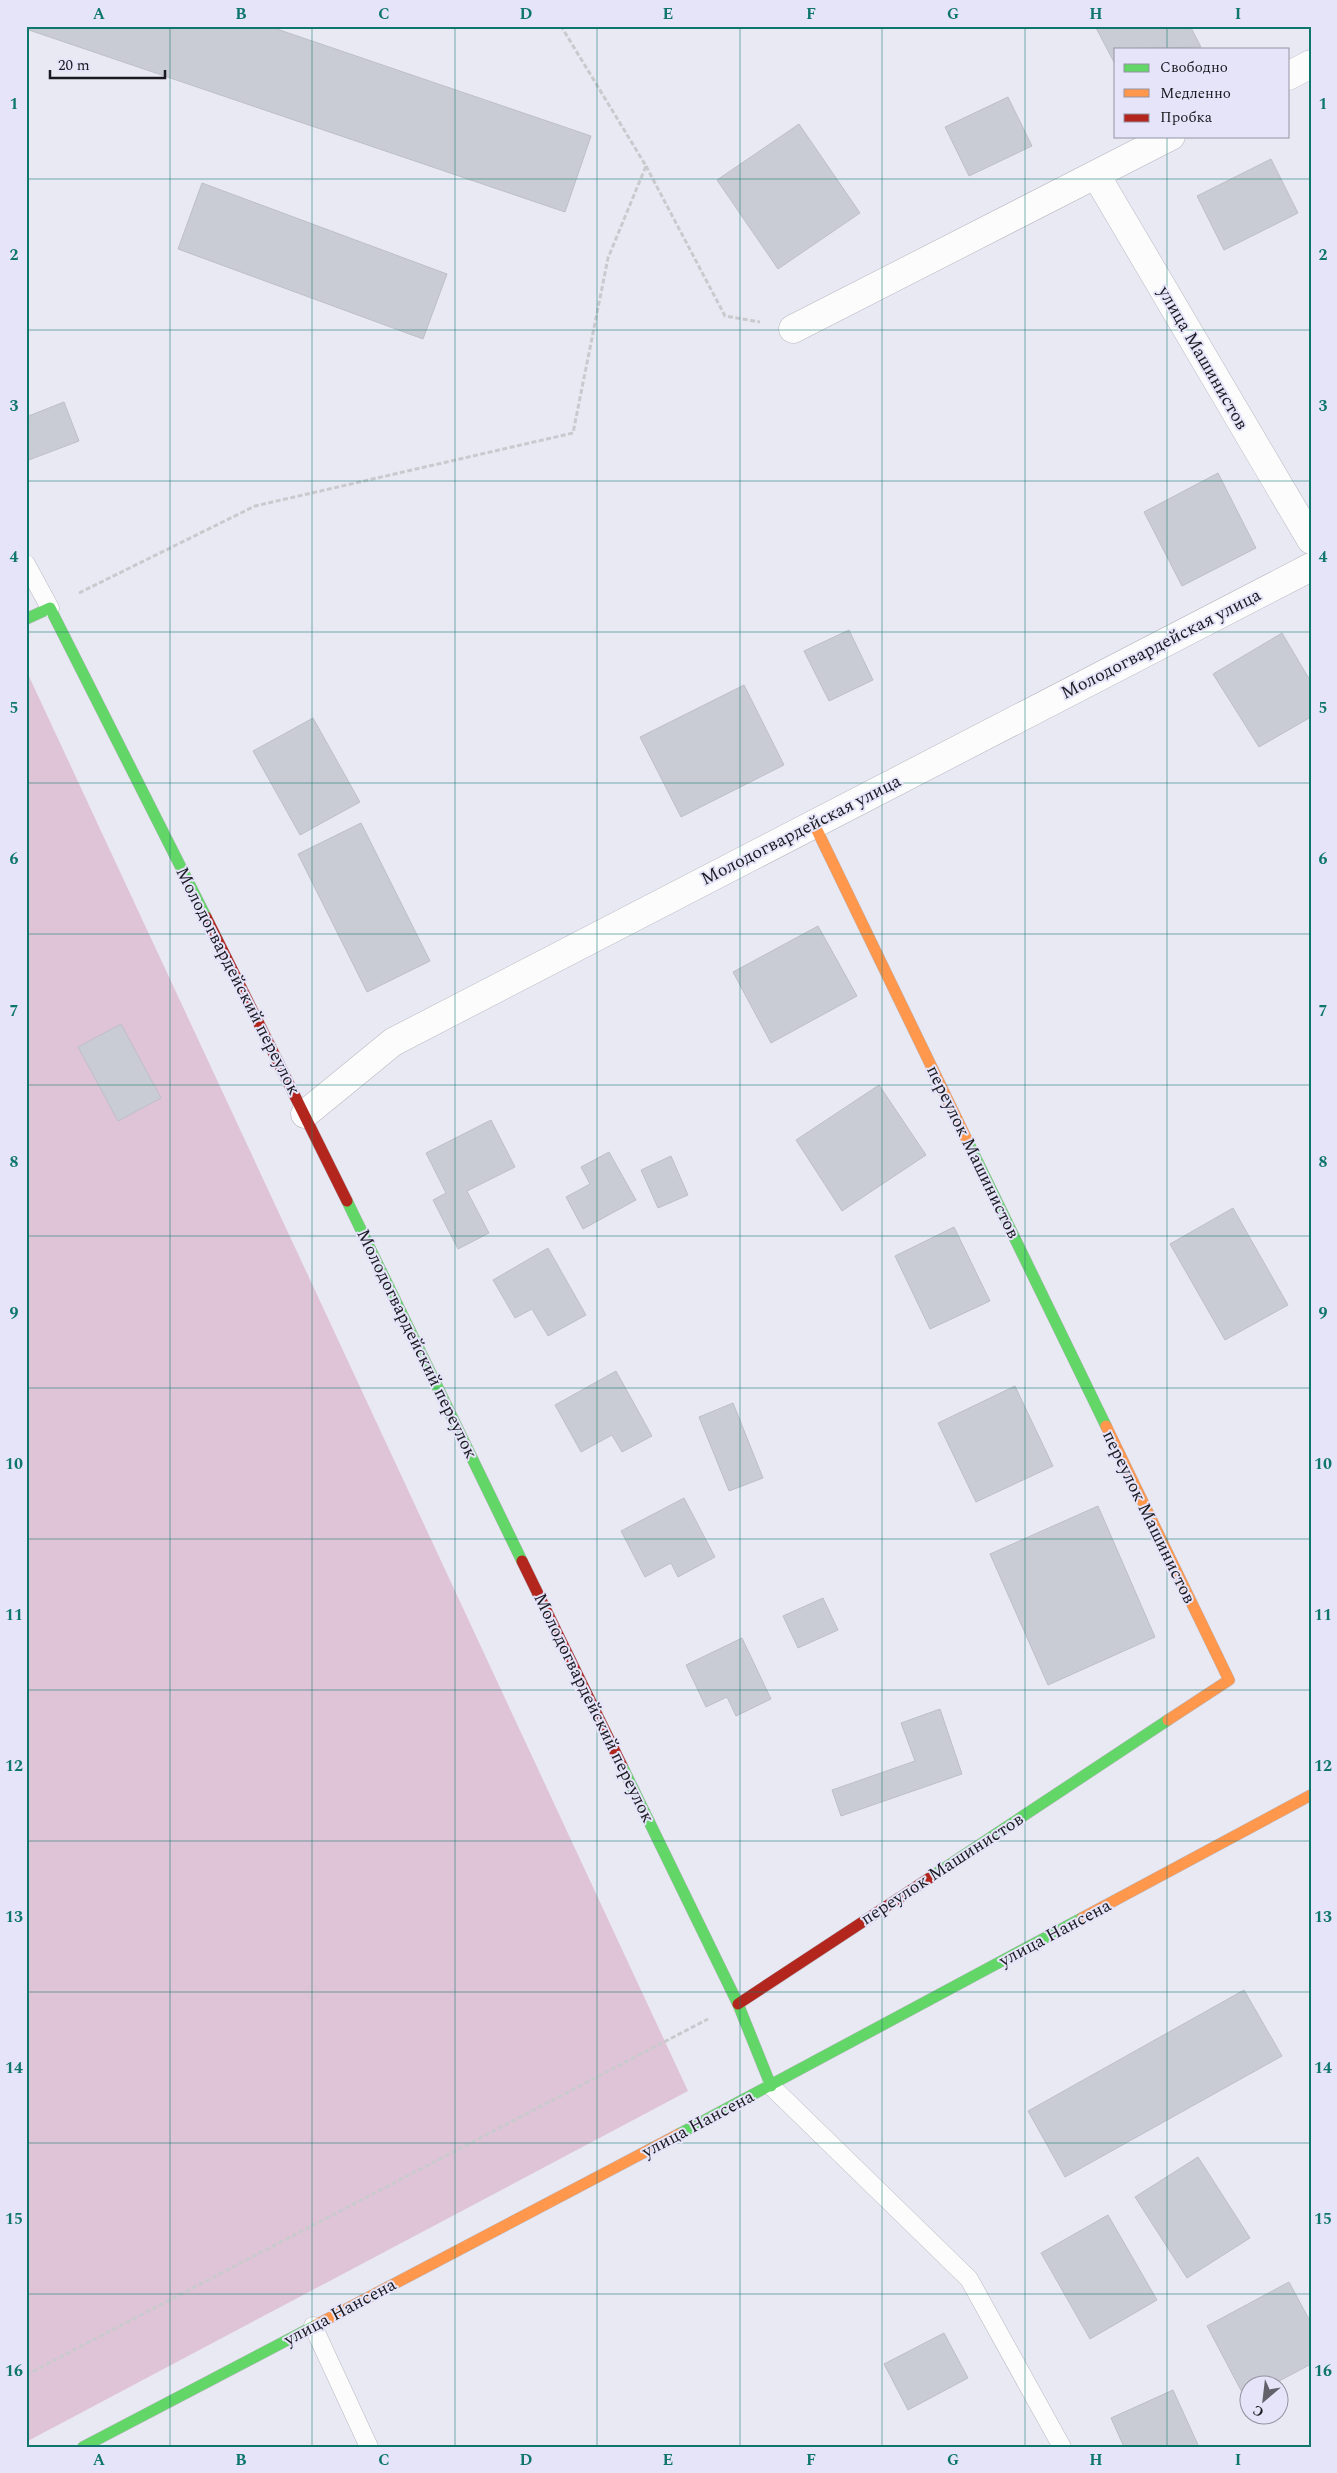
<svg xmlns="http://www.w3.org/2000/svg" width="1337" height="2473" viewBox="0 0 1337 2473" font-family="Spectral,serif">
<style>
.green{fill:#dfc4d7}
.building{fill:#caccd5;stroke:#bdbfc7}
.lines{fill:none;stroke-linecap:round;stroke-linejoin:round}
.lane-casing{stroke:#b9b8c1;stroke-width:19}
.street-casing{stroke:#b9b8c1;stroke-width:29}
.fast-casing{stroke:#b9b8c1;stroke-width:12}
.slow-casing{stroke:#b9b8c1;stroke-width:12}
.jam-casing{stroke:#b9b8c1;stroke-width:12}
.path{stroke:#cacace;stroke-width:3;stroke-dasharray:5 2.5;stroke-linecap:butt}
.lane{stroke:#fcfcfd;stroke-width:18}
.street{stroke:#fcfcfd;stroke-width:28}
.fast{stroke:#63d668;stroke-width:11}
.slow{stroke:#ff974d;stroke-width:11}
.jam{stroke:#b3261e;stroke-width:11}
.grid{fill:none;stroke:#0f766e;stroke-width:1;stroke-opacity:0.55}
.labels{text-anchor:middle;dominant-baseline:central;stroke-width:4;stroke-linejoin:round;paint-order:stroke}
.street-label{font-size:18px;fill:#1b1a21;stroke:#e5e4f9}
.neatline{fill:none;stroke:#0f766e;stroke-width:2}
.grid-label{font-size:16px;text-anchor:middle;font-weight:bold;fill:#0f766e}
</style>
<rect width="100%" height="100%" fill="#e9e9f4"/>
<path class="green" d="M26,670L688,2091L26,2442Z"/>
<path class="building" d="M26,26H268L591,136L565,212L26,29Z
M1095,26H1190L1201,47L1116,49V66Z
M1008,97L1032,146L969,176L945,127Z
M799,124L860,213L778,269L717,180Z
M1271,159L1298,213L1224,250L1197,196Z
M202,183L447,274L423,339L178,249Z
M64,402L79,441L26,461V417Z
M1218,473L1256,548L1182,586L1144,512Z
M849,630L873,680L829,701L804,651Z
M1282,633L1311,682V717L1259,747L1213,674Z
M744,685L784,765L681,817L640,737Z
M313,718L360,802L300,835L253,751Z
M361,823L430,961L367,992L298,854Z
M818,926L857,996L771,1043L733,972Z
M121,1024L161,1098L118,1121L78,1047Z
M879,1085L926,1155L842,1211L796,1140Z
M491,1120L515,1167L467,1191L489,1233L458,1249L433,1200L446,1193L426,1153Z
M609,1152L636,1200L583,1229L566,1197L590,1184L581,1167Z
M671,1156L688,1195L658,1208L641,1170Z
M1233,1208L1288,1305L1225,1340L1170,1244Z
M954,1227L990,1301L930,1329L895,1256Z
M548,1248L586,1315L548,1336L532,1309L515,1318L493,1280Z
M616,1371L652,1436L622,1452L612,1435L581,1452L555,1405Z
M1015,1386L1053,1466L976,1502L938,1423Z
M733,1403L763,1478L729,1491L699,1417Z
M684,1498L715,1557L678,1577L671,1563L645,1577L621,1531Z
M1098,1506L1155,1637L1048,1685L990,1554Z
M823,1598L838,1630L798,1648L783,1616Z
M742,1638L771,1699L736,1716L727,1697L706,1707L686,1665Z
M940,1709L962,1774L841,1816L832,1790L915,1761L901,1723Z
M1244,1990L1282,2056L1065,2177L1028,2111Z
M1198,2157L1250,2238L1187,2278L1135,2197Z
M1108,2215L1157,2300L1090,2339L1041,2253Z
M1289,2282L1311,2323V2364L1270,2386H1250V2396L1245,2398L1207,2326Z
M944,2333L968,2378L908,2410L884,2364Z
M1173,2390L1199,2447H1124L1111,2418Z"/>
<g class="lines">
<defs>
<path id="lane" d="M26,564L50,608
M771,2086L969,2279L1062,2447
M313,2326L369,2447"/>
<path id="street" d="M1288,76L1311,64
M1096,175L1311,540
M793,329L1171,136
M305,1114L393,1042L1311,567"/>
<path id="fast" d="M26,619L50,608L206,917
M968,1142L1106,1426
M347,1201L522,1561
M622,1766L738,2004L771,2086
M931,1877L1168,1720
M679,2134L1082,1918
M83,2447L316,2325"/>
<path id="slow" d="M814,824L968,1142
M1106,1426L1229,1680L1168,1720
M1082,1918L1311,1795
M316,2325L679,2134"/>
<path id="jam" d="M206,917L347,1201
M522,1561L622,1766
M738,2004L931,1877"/>
</defs>
<use href="#lane" class="lane-casing"/>
<use href="#street" class="street-casing"/>
<use href="#fast" class="fast-casing"/>
<use href="#slow" class="slow-casing"/>
<use href="#jam" class="jam-casing"/>
<path class="path" d="M646,166L725,316L760,322
M79,593L255,506L573,433L608,258L646,166L561,26
M26,2375L708,2019"/>
<use href="#lane" class="lane"/>
<use href="#street" class="street"/>
<use href="#fast" class="fast"/>
<use href="#slow" class="slow"/>
<use href="#jam" class="jam"/>
</g>
<path class="grid" d="M170,26V2447M312,26V2447M455,26V2447M597,26V2447M740,26V2447M882,26V2447M1025,26V2447M1167,26V49M1167,136V2447M26,179H1311M26,330H1311M26,481H1311M26,632H1311M26,783H1311M26,934H1311M26,1085H1311M26,1236H1311M26,1388H1311M26,1539H1311M26,1690H1311M26,1841H1311M26,1992H1311M26,2143H1311M26,2294H1311"/>
<g class="labels">
<g class="street-label">
<text transform="translate(1203 358) rotate(60)">улица Машинистов</text>
<text transform="translate(1161 644) rotate(-27)">Молодогвардейская улица</text>
<text transform="translate(801 830) rotate(-27)">Молодогвардейская улица</text>
<text transform="translate(238 981) rotate(63)">Молодогвардейский переулок</text>
<text transform="translate(973 1152) rotate(64)">переулок Машинистов</text>
<text transform="translate(417 1344) rotate(64)">Молодогвардейский переулок</text>
<text transform="translate(1149 1517) rotate(64)">переулок Машинистов</text>
<text transform="translate(594 1708) rotate(64)">Молодогвардейский переулок</text>
<text transform="translate(942 1869) rotate(-33)">переулок Машинистов</text>
<text transform="translate(1055 1933) rotate(-28)">улица Нансена</text>
<text transform="translate(698 2124) rotate(-28)">улица Нансена</text>
<text transform="translate(340 2312) rotate(-28)">улица Нансена</text>
</g>
</g>
<rect width="1337" height="2473" fill="none" stroke="#e5e4f9" stroke-width="55"/>
<rect x="1114" y="48" width="175" height="90" fill="#e5e4f9" stroke="#9493a3"/>
<rect x="1124" y="64" width="25" height="8" fill="#63d668" stroke="#9493a3"/>
<text x="1160" y="72" font-size="15" fill="#1b1a21">Свободно</text>
<rect x="1124" y="89" width="25" height="8" fill="#ff974d" stroke="#9493a3"/>
<text x="1160" y="98" font-size="15" fill="#1b1a21">Медленно</text>
<rect x="1124" y="114" width="25" height="8" fill="#b3261e" stroke="#9493a3"/>
<text x="1160" y="122" font-size="15" fill="#1b1a21">Пробка</text>
<g transform="translate(1264 2400) rotate(208)"><circle r="24" fill="#e5e4f9" stroke="#9493a3"/>
<path d="M0-4L9 19L0 12L-9 19Z" fill="#63626b"/>
<text y="-8" font-size="14" font-weight="bold" text-anchor="middle" fill="#1b1a21">С</text>
</g>
<path d="M50 70v8h115v-8" fill="none" stroke="#1b1a21" stroke-width="2.5"/>
<text x="58" y="70" font-size="15" fill="#1b1a21" stroke="#e5e4f9" stroke-width="4" paint-order="stroke">20 m</text>
<rect x="28" y="28" width="1282" height="2418" class="neatline"/>
<g class="grid-label">
<text x="99" y="19">A</text>
<text x="241" y="19">B</text>
<text x="384" y="19">C</text>
<text x="526" y="19">D</text>
<text x="668" y="19">E</text>
<text x="811" y="19">F</text>
<text x="953" y="19">G</text>
<text x="1096" y="19">H</text>
<text x="1238" y="19">I</text>
<text x="14" y="109">1</text>
<text x="1323" y="109">1</text>
<text x="14" y="260">2</text>
<text x="1323" y="260">2</text>
<text x="14" y="411">3</text>
<text x="1323" y="411">3</text>
<text x="14" y="562">4</text>
<text x="1323" y="562">4</text>
<text x="14" y="713">5</text>
<text x="1323" y="713">5</text>
<text x="14" y="864">6</text>
<text x="1323" y="864">6</text>
<text x="14" y="1016">7</text>
<text x="1323" y="1016">7</text>
<text x="14" y="1167">8</text>
<text x="1323" y="1167">8</text>
<text x="14" y="1318">9</text>
<text x="1323" y="1318">9</text>
<text x="14" y="1469">10</text>
<text x="1323" y="1469">10</text>
<text x="14" y="1620">11</text>
<text x="1323" y="1620">11</text>
<text x="14" y="1771">12</text>
<text x="1323" y="1771">12</text>
<text x="14" y="1922">13</text>
<text x="1323" y="1922">13</text>
<text x="14" y="2073">14</text>
<text x="1323" y="2073">14</text>
<text x="14" y="2224">15</text>
<text x="1323" y="2224">15</text>
<text x="14" y="2376">16</text>
<text x="1323" y="2376">16</text>
<text x="99" y="2465">A</text>
<text x="241" y="2465">B</text>
<text x="384" y="2465">C</text>
<text x="526" y="2465">D</text>
<text x="668" y="2465">E</text>
<text x="811" y="2465">F</text>
<text x="953" y="2465">G</text>
<text x="1096" y="2465">H</text>
<text x="1238" y="2465">I</text>
</g>
</svg>
